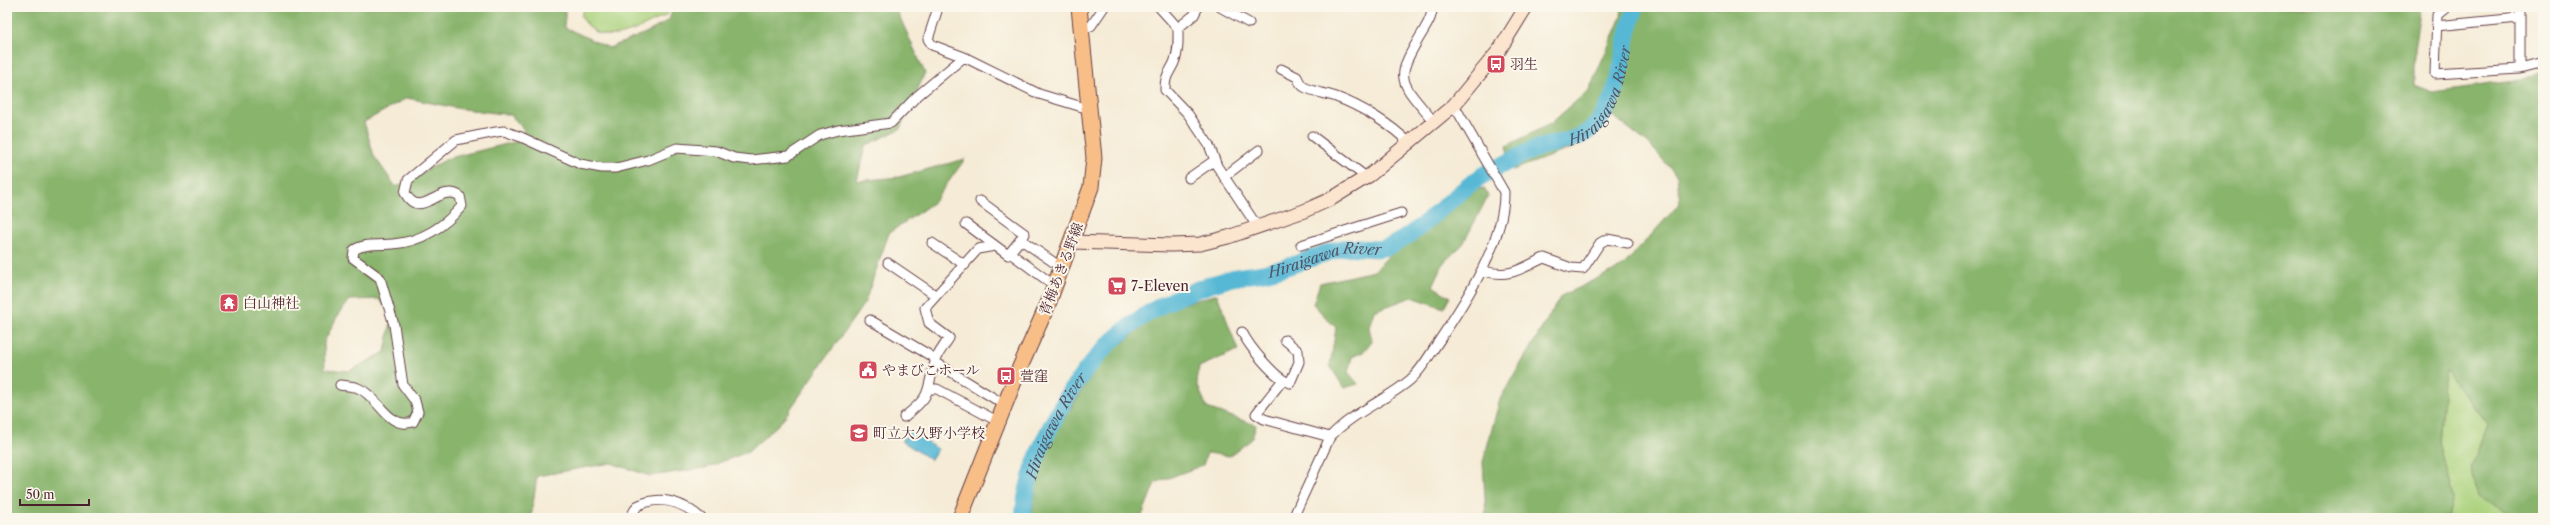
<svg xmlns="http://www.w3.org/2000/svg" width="2550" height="525" viewBox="0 0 2550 525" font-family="'Libre Caslon Text','Noto Serif JP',serif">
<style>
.green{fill:#abd27d;stroke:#7a7854}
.forest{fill:#88b46c;stroke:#696a4c;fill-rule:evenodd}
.water{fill:#57b8d5;stroke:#506c80}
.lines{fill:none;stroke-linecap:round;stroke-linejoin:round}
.river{stroke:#57b8d5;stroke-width:17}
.street-casing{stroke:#643e45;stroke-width:11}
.secondary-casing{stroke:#643e45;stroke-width:15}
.primary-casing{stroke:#643e45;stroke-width:17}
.street{stroke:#fff;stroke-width:9}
.secondary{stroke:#fce5cf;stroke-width:13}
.primary{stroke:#f7be88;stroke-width:15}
.labels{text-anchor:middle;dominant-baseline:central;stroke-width:4;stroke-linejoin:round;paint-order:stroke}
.poi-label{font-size:14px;fill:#4a1f2b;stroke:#fbf7ec;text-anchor:start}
.street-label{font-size:14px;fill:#4a1f2b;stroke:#fbf7ec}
.water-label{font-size:15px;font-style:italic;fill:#4f5566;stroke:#fbf7ec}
</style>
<rect width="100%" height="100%" fill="#fbf7ec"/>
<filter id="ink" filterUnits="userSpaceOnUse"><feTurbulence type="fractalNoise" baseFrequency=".025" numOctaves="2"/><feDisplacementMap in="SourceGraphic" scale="8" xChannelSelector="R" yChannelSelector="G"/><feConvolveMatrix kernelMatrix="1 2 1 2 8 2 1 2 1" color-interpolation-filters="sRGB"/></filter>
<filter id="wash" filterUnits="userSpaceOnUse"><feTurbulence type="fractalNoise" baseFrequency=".012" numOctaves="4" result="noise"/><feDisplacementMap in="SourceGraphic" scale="16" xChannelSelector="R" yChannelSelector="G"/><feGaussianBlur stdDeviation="0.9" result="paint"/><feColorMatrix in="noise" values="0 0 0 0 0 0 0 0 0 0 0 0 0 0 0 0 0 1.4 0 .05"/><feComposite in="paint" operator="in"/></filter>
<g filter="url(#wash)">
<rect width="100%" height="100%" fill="#f5ebd6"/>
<path class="green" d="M584,7H670L667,15C637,28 603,53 581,16Z
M2445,369L2487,424L2471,468L2510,514L2531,518H2448L2453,498L2439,442Z"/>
<path class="forest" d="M7,7H566L564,27L609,48L648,32L669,20L673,7H898L897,11L925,73L900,129L865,146L857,181L899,177L965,159L934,202L889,233L865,302L782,421L748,452L705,468L650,476L611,463L537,476L531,518H7ZM407,98L456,108L511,115L524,130L519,141L449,158L396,187L374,156L364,122ZM379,299L392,316L385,352L349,371L325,369L324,342L337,317L350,300Z
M1622,7H2421L2414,48V85L2432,92L2521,80L2543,71V518L2510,514L2478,498L2471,468L2487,424L2445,370L2439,442L2453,498L2448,518H1486L1483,462L1500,399L1561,296L1623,266L1680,203L1677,176L1650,145L1613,116L1575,147L1513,170L1506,146L1550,124L1589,90L1621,17Z
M1484,188L1488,196L1463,244L1444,262L1433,286L1450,297L1444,308L1412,297L1374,311L1369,327L1372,341L1363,352L1352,357L1348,372L1358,384L1344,388L1330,366L1336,328L1313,304L1320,283L1374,271L1402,242L1477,189Z
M1217,294L1238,350L1199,367L1197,384L1207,408L1256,425L1252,439L1230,456L1207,453L1203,465L1155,483L1141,518H1031L1040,457L1101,360L1163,310Z"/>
<path class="water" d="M909,430L938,449L931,460L902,441Z"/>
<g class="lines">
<path class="river" id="s1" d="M1023,518C1026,479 1040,445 1059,411C1099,339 1150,301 1229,279C1242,275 1255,275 1268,272C1292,267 1315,256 1339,249C1354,244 1376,253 1390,246C1430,227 1457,187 1496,168C1509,162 1522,154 1535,149C1557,141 1583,142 1598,122C1624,89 1621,45 1636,7"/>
</g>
</g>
<g filter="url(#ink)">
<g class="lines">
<defs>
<path id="street" d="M1159,7L1178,28C1178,40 1179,52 1174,63C1168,75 1165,76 1165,90L1188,114L1209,145L1217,166L1257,226
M1220,7L1249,23
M1432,7C1433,15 1428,23 1424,30C1393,81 1398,79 1435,123
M2447,7L2437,15L2435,74L2520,69
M2520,7V69L2543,63
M937,11L928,39L932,45L964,57
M2436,26L2519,18
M1178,28L1194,15L1198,7
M1081,29L1091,26L1104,7
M1281,69L1297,77C1299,82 1301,86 1306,88C1316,92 1327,94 1336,97C1361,106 1392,125 1410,144
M1312,136L1366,177
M1224,177L1259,150
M1189,178L1215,160
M966,224L1008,255L1025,234L980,201
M1020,239L1062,268
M932,243L965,265
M1301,245L1401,213
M1010,253L1055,286
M888,263L935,295
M1482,271C1513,278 1519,269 1544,258L1571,268L1583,269L1600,243L1607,239L1628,243
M870,320L936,359
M1242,332C1249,346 1275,379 1290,383L1299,362L1298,351L1285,340
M935,362L1005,405
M1282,381L1256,414L1264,419L1330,437
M340,385C345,386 353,386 358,388C379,396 387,430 413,422L418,412L415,401L403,385L394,325L380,278L353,258L354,250C365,243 381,245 393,244C421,242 445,226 462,206L460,196C439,182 421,222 405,193L408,180L456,140L496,132L504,131L521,137L580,164L602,168H616L648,160L677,148L716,151L734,158L751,160L788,156L820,135L838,130L891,123L916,97L964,57L1039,94L1089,109
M930,389H937L999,422
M904,417C934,393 925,394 935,362C937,354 945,345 949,338L929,323L925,308L978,249L995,246
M630,518L637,506C661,494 682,502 701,518
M1293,518L1330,437C1353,412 1385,401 1410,380C1422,370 1430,354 1439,341C1465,302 1505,241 1504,192L1454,105"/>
<path id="secondary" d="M1072,242L1171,245L1200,244L1228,237L1304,211L1331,199L1370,175L1454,105L1500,49L1526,7"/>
<path id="primary" d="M960,518L1017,374L1048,304L1091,187L1094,158L1079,7"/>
</defs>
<use href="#street" class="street-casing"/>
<use href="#secondary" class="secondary-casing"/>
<use href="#primary" class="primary-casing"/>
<use href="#street" class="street"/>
<use href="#secondary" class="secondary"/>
<use href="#primary" class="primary"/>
</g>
</g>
<defs>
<symbol id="bus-square" viewBox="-11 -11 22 22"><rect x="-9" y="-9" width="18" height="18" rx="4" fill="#d1495b" stroke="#fbf7ec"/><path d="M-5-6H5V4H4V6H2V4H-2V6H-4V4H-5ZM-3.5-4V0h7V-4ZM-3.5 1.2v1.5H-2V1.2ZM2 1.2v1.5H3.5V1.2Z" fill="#fff"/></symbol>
<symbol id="supermarket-square" viewBox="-11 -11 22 22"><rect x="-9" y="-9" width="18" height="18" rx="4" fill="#d1495b" stroke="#fbf7ec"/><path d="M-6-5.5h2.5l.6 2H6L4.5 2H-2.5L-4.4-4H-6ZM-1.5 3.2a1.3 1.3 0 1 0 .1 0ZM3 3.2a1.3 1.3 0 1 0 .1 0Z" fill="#fff"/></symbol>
<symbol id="temple-square" viewBox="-11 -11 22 22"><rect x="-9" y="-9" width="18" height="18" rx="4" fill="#d1495b" stroke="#fbf7ec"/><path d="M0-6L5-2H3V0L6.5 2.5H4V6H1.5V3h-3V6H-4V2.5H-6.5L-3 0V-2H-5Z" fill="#fff"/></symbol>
<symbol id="civic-square" viewBox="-11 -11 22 22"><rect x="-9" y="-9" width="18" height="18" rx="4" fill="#d1495b" stroke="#fbf7ec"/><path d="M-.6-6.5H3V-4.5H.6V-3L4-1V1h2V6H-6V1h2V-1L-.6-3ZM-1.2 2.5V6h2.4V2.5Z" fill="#fff"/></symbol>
<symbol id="school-square" viewBox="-11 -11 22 22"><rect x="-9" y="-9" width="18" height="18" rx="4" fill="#d1495b" stroke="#fbf7ec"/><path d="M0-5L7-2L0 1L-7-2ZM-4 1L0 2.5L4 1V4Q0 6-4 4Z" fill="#fff"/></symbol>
</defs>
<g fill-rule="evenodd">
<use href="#bus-square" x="1485" y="53" width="22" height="22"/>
<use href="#supermarket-square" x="1106" y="275" width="22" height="22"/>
<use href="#temple-square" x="218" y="292" width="22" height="22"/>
<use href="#civic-square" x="857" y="359" width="22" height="22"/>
<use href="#bus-square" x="995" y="365" width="22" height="22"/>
<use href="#school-square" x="848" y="422" width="22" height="22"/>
</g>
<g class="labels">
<g class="poi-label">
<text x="1510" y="64">羽生</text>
<text x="1131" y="286">7-Eleven</text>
<text x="243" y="303">白山神社</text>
<text x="882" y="370">やまびこホール</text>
<text x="1020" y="376">萱窪</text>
<text x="873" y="433">町立大久野小学校</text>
</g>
<g class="street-label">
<text transform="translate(1061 269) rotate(-69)">青梅あきる野線</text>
</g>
<g class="water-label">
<text stroke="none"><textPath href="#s1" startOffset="770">Hiraigawa River</textPath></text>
<text stroke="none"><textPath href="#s1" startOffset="434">Hiraigawa River</textPath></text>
<text stroke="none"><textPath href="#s1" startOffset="99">Hiraigawa River</textPath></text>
</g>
</g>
<rect width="2550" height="525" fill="none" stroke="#fbf7ec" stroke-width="24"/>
<path d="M20 499v6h69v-6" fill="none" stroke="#4a1f2b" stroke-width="2"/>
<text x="26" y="499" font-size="12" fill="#4a1f2b" stroke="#fbf7ec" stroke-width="3" paint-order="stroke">50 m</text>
</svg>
